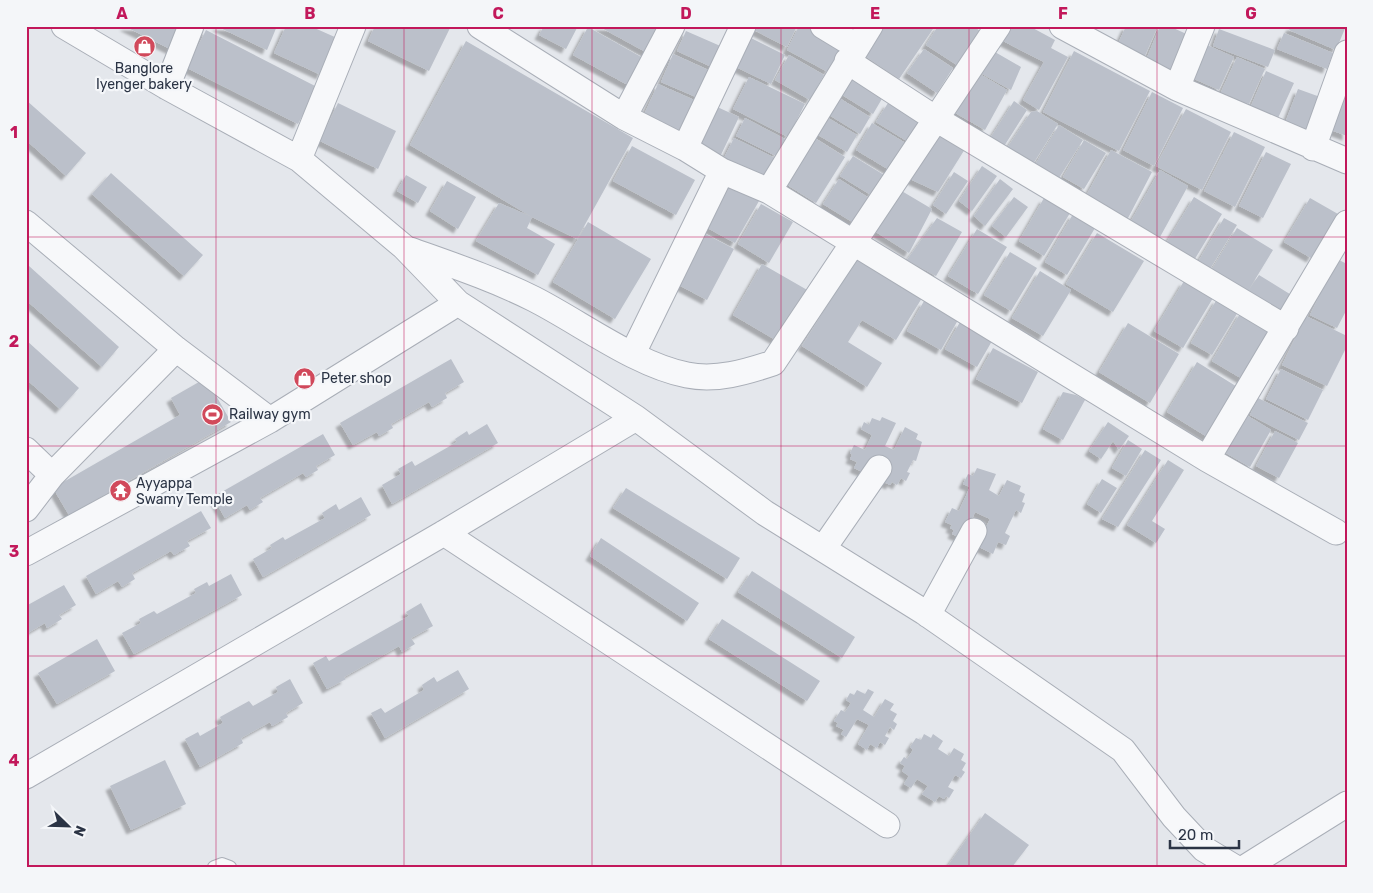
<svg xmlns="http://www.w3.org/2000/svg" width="1373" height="893" viewBox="0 0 1373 893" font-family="Rubik,sans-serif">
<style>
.building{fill:#bbc0ca;filter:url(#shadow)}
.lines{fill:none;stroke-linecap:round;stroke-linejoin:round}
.service-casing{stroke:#a9aeb7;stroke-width:14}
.minor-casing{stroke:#a9aeb7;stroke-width:27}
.service{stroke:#f7f8fa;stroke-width:12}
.minor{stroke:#f7f8fa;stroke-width:25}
.grid{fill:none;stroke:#c2185b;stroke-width:1;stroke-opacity:0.55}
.labels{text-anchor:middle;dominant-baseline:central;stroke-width:4.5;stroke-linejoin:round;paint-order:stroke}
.poi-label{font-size:14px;fill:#2b3445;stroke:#f4f6f9;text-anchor:start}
.neatline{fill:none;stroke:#c2185b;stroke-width:2}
.grid-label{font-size:16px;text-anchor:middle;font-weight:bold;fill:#c2185b}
</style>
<defs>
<filter id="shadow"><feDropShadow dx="-4.5" dy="4.5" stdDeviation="1" flood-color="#0004"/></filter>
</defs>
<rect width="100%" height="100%" fill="#e4e7ec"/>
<path class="building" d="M124,26H183L172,50Z
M216,26H277L267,50Z
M286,26H310L337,38L321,75L274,53Z
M375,26H451L429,71L368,41Z
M544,26H578L566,49L539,35Z
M598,26H656L666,32L653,56Z
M751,26H797L787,47L750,28Z
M799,26H804L842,46L828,72L787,50Z
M884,26H935L899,79L865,56Z
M938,26H973L983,33L960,67L926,45Z
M1010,26H1029L1055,40L1051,48L1068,57L1039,110L1023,100L1044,62L1003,41Z
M1126,26H1158L1144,58L1117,46Z
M1160,26H1169L1193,37L1177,74L1146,60Z
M1291,26H1346L1336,50L1289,30Z
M588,27L650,62L635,89L573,55Z
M1219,29L1275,50L1268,67L1213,46Z
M206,30L317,87L298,124L187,68Z
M686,31L725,48L716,69L677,51Z
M1284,33L1333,53L1327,69L1277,49Z
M749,37L785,55L771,84L734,66Z
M466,41L633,138L577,239L532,217L527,228L555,244L538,275L476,241L499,203L532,217L410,145Z
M1207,45L1234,57L1219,90L1192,78Z
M988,48L1021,67L1011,90L975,70Z
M924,49L953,68L937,93L907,73Z
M1074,51L1150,91L1119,151L1043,112Z
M673,54L715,73L703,100L661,82Z
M789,55L824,75L810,100L775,80Z
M1237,57L1265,69L1249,104L1221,92Z
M973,70L1007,90L985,130L950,110Z
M1266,71L1294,83L1278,118L1251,106Z
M849,76L883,97L873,114L839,93Z
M749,77L805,104L788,137L733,109Z
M1347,82V136L1328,129Z
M658,84L701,103L686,136L643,117Z
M1298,89L1323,98L1310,132L1285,123Z
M1152,92L1183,108L1154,166L1123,150Z
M836,96L870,117L860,134L826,113Z
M26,100L86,153L66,176L26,140Z
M1014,101L1027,110L1001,151L987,143Z
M338,103L396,131L378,169L320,141Z
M888,103L922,123L910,143L876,122Z
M713,105L739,117L719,159L693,146Z
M1186,109L1231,132L1202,190L1156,166Z
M1037,111L1058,124L1033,164L1007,148L1031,112Z
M823,115L857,135L847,152L813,132Z
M745,118L785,139L776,156L736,136Z
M872,123L907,144L891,171L856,150Z
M1059,125L1083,140L1059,178L1036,163Z
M941,131L965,149L938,192L910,179Z
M1234,132L1265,147L1235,207L1204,191Z
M810,135L845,157L816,203L781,181Z
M734,138L775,158L764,179L724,158Z
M1084,140L1106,153L1084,189L1063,177Z
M632,146L695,180L676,215L613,181Z
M1111,150L1152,172L1127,220L1085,198Z
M1266,152L1291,164L1263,218L1239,206Z
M853,156L884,175L871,195L840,176Z
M982,166L997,176L972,211L959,201Z
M1160,170L1188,186L1160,237L1131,221Z
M954,172L968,181L946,214L933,205Z
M111,173L203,255L184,276L92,194Z
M406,175L427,187L418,203L397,191Z
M839,179L869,198L854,223L823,204Z
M1000,179L1013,189L985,226L974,216Z
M447,181L476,197L458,229L430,211Z
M726,183L759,201L735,243L702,225Z
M900,190L932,209L909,253L876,232Z
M1014,197L1028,207L1006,237L992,226Z
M1194,197L1222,214L1193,262L1165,245Z
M1044,198L1070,213L1044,256L1019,241Z
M1310,198L1338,214L1311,258L1284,242Z
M761,204L793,222L769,263L738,244Z
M1073,214L1095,228L1067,275L1045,262Z
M937,218L962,232L936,276L907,260Z
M1224,218L1237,225L1207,274L1195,267Z
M588,222L651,259L615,319L553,282Z
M1237,228L1273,250L1248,291L1212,269Z
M977,229L1007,247L978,294L948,276Z
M700,231L734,249L707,300L673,282Z
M1097,233L1144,261L1113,312L1066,284Z
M1010,252L1037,268L1011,311L984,295Z
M857,258L922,298L896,340L862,320L848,342L882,363L867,387L802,346Z
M1337,259L1347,264V309L1337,328L1310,315Z
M762,264L809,291L779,342L733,315Z
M29,266L119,347L102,367L26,300V269Z
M1040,271L1071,290L1043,336L1012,318Z
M1259,275L1293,296L1280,316L1246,294Z
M1184,281L1213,298L1183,348L1154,331Z
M1217,299L1238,312L1212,355L1191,343Z
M924,301L958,320L941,350L907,331Z
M1241,312L1273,331L1244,380L1212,361Z
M1306,316L1347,336V346L1327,386L1282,365Z
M960,322L992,341L977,367L945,349Z
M1128,323L1179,354L1150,403L1099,372Z
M26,340L79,388L60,409L26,379Z
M993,348L1038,372L1022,403L976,379Z
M451,359L464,382L445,393L447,398L432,407L429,402L391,424L393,428L379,436L377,432L353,445L340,423Z
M1197,362L1239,388L1209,438L1167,412Z
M1281,369L1323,390L1308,420L1266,399Z
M206,378L231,422L69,515L53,488L180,415L171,398Z
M1063,392L1076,395L1085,400L1063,440L1043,429Z
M1258,398L1308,423L1299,440L1250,415Z
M1248,416L1271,430L1250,467L1226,453Z
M882,417L896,423L885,446L894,450L905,427L918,434L916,439L922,442L916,461L913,460L907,472L910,473L906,481L901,478L897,485L892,482L890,485L854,468L857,462L850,459L852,455L850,453L854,445L865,450L872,435L861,429L864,422L869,425L872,418L880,421Z
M1108,422L1129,436L1119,450L1113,441L1101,459L1089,451Z
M487,424L498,443L392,504L382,485L401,474L398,469L412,461L415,466L457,442L455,439L467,431L469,435Z
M1275,431L1298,443L1279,478L1256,466Z
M323,434L335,455L316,466L318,470L306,477L303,473L260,498L263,502L250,510L247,505L225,518L213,497Z
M1128,440L1142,449L1126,476L1112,468Z
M1145,450L1161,460L1118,527L1102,519Z
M1168,460L1184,470L1152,521L1165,529L1156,543L1127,525Z
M977,468L996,474L989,490L999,496L1007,480L1021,486L1019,491L1025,494L1022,502L1025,503L1021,513L1016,510L1005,533L1010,536L1006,545L998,542L993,554L977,546L990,519L975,512L963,539L952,534L954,530L950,528L952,525L945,522L952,508L959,511L970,487L963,484L968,474L973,476Z
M1102,479L1117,488L1101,513L1087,504Z
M626,488L740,558L727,579L613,508Z
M361,497L371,515L263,577L253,559L272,548L270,545L283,537L285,540L325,518L322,513L336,504L339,510Z
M201,511L211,528L187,541L190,546L174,555L171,551L132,573L135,579L122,587L118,581L96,594L86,576Z
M601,538L699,603L687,621L590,556Z
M752,571L855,637L842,658L738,592Z
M231,574L242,595L134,654L122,633L141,623L139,619L154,611L157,614L196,593L194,589L207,582L209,586Z
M64,585L76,605L59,615L62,619L47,628L45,623L26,634V606Z
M421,603L433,626L411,638L415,644L402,652L399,646L344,677L346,679L327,689L313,663L326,656L329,661L409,616L406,612Z
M722,619L820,681L807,701L709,639Z
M97,639L115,671L57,704L38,673Z
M458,670L469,689L385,738L371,713L381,708L385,713L424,690L422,685L434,677L437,682Z
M290,679L303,703L286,713L288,717L272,726L270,722L241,738L243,743L200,767L185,739L198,732L200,736L223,723L220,717L249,701L253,706L278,692L276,687Z
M868,689L874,692L863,710L874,717L885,699L894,704L890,710L897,714L893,721L897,724L894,730L890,727L885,736L889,738L885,745L880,742L877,748L870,744L867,750L858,744L869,725L857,719L846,737L841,734L844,730L836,726L838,723L834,721L841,710L845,712L851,703L846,700L850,693L854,695L857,690L865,694Z
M924,734L931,738L933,734L943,741L938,749L949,756L954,748L964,754L961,760L966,763L962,770L965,772L961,778L955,775L948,787L954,790L949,798L946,796L944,799L939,796L935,802L922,794L928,786L917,779L911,788L904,784L909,776L902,771L905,766L900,763L904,757L907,759L913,750L910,747L916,738L921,740Z
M165,760L186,804L131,830L110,786Z
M985,813L1029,845L1012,867H947Z"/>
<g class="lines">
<defs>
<path id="service" d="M214,867L222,864L230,867"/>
<path id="minor" d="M64,26L167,87L299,159L404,247L458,303L636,418L765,513L924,612L1123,750L1174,817L1204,849L1234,867
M480,26L624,117L685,148L722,171L769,191L1207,459L1336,532
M823,26L856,46
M1062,26L1177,88L1347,161
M847,61L936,119L1286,328
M167,87L191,26
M1177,88L1202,26
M624,117L672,26
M685,148L743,26
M1313,148L1347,53
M299,159L353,26
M769,191L870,26
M26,223L176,349L270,420
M410,250C452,265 494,279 534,299C581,323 636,365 687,375C716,381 746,372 773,363L998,26
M633,353L722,171
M26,450L52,475
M1207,459L1347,223
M26,509L52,475L176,349
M444,533L887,825
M823,549L879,468
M26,553L270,420L458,303
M928,615L974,531
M26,776L444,533L636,418
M1246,867L1347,804"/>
</defs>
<use href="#service" class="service-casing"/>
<use href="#minor" class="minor-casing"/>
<use href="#service" class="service"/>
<use href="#minor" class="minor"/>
</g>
<path class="grid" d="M216,26V867M404,26V867M592,26V867M781,26V867M969,26V867M1157,26V867M26,237H1347M26,446H1347M26,656H1347"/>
<defs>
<symbol id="shop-disc" viewBox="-11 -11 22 22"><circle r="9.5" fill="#d1495b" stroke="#f4f6f9"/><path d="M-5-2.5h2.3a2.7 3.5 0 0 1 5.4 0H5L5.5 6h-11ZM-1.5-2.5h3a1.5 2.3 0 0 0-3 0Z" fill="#fff"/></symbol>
<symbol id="stadium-disc" viewBox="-11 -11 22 22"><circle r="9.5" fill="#d1495b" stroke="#f4f6f9"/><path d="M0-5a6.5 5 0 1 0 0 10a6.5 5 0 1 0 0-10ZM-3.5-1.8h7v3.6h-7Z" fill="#fff"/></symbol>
<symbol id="temple-disc" viewBox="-11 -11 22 22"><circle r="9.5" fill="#d1495b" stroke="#f4f6f9"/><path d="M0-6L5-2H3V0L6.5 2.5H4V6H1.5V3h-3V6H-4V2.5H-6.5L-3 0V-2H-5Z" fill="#fff"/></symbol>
</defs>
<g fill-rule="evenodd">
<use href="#shop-disc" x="132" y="34" width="25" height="25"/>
<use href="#shop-disc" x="292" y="366" width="25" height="25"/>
<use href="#stadium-disc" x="200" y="402" width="25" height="25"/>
<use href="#temple-disc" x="108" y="478" width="25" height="25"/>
</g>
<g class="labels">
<g class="poi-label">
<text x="144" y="68" text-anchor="middle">Banglore<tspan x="144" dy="16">Iyenger bakery</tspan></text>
<text x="321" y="378">Peter shop</text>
<text x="229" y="414">Railway gym</text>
<text x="136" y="483">Ayyappa<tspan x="136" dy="16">Swamy Temple</tspan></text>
</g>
</g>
<rect width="1373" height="893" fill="none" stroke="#f4f6f9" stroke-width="55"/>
<g transform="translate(68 826) rotate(113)" stroke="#f4f6f9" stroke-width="4" paint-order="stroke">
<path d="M0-4L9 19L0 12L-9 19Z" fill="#2b3445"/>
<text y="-8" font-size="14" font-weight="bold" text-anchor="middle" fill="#2b3445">N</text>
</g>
<path d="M1170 840v8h69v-8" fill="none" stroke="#2b3445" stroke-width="2.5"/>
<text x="1178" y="840" font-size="15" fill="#2b3445" stroke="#f4f6f9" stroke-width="4" paint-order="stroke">20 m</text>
<rect x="28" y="28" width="1318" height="838" class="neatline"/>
<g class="grid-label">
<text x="122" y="19">A</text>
<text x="310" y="19">B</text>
<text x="498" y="19">C</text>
<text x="686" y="19">D</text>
<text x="875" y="19">E</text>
<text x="1063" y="19">F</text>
<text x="1251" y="19">G</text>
<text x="14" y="138">1</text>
<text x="14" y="347">2</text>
<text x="14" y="557">3</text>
<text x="14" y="766">4</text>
</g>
</svg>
